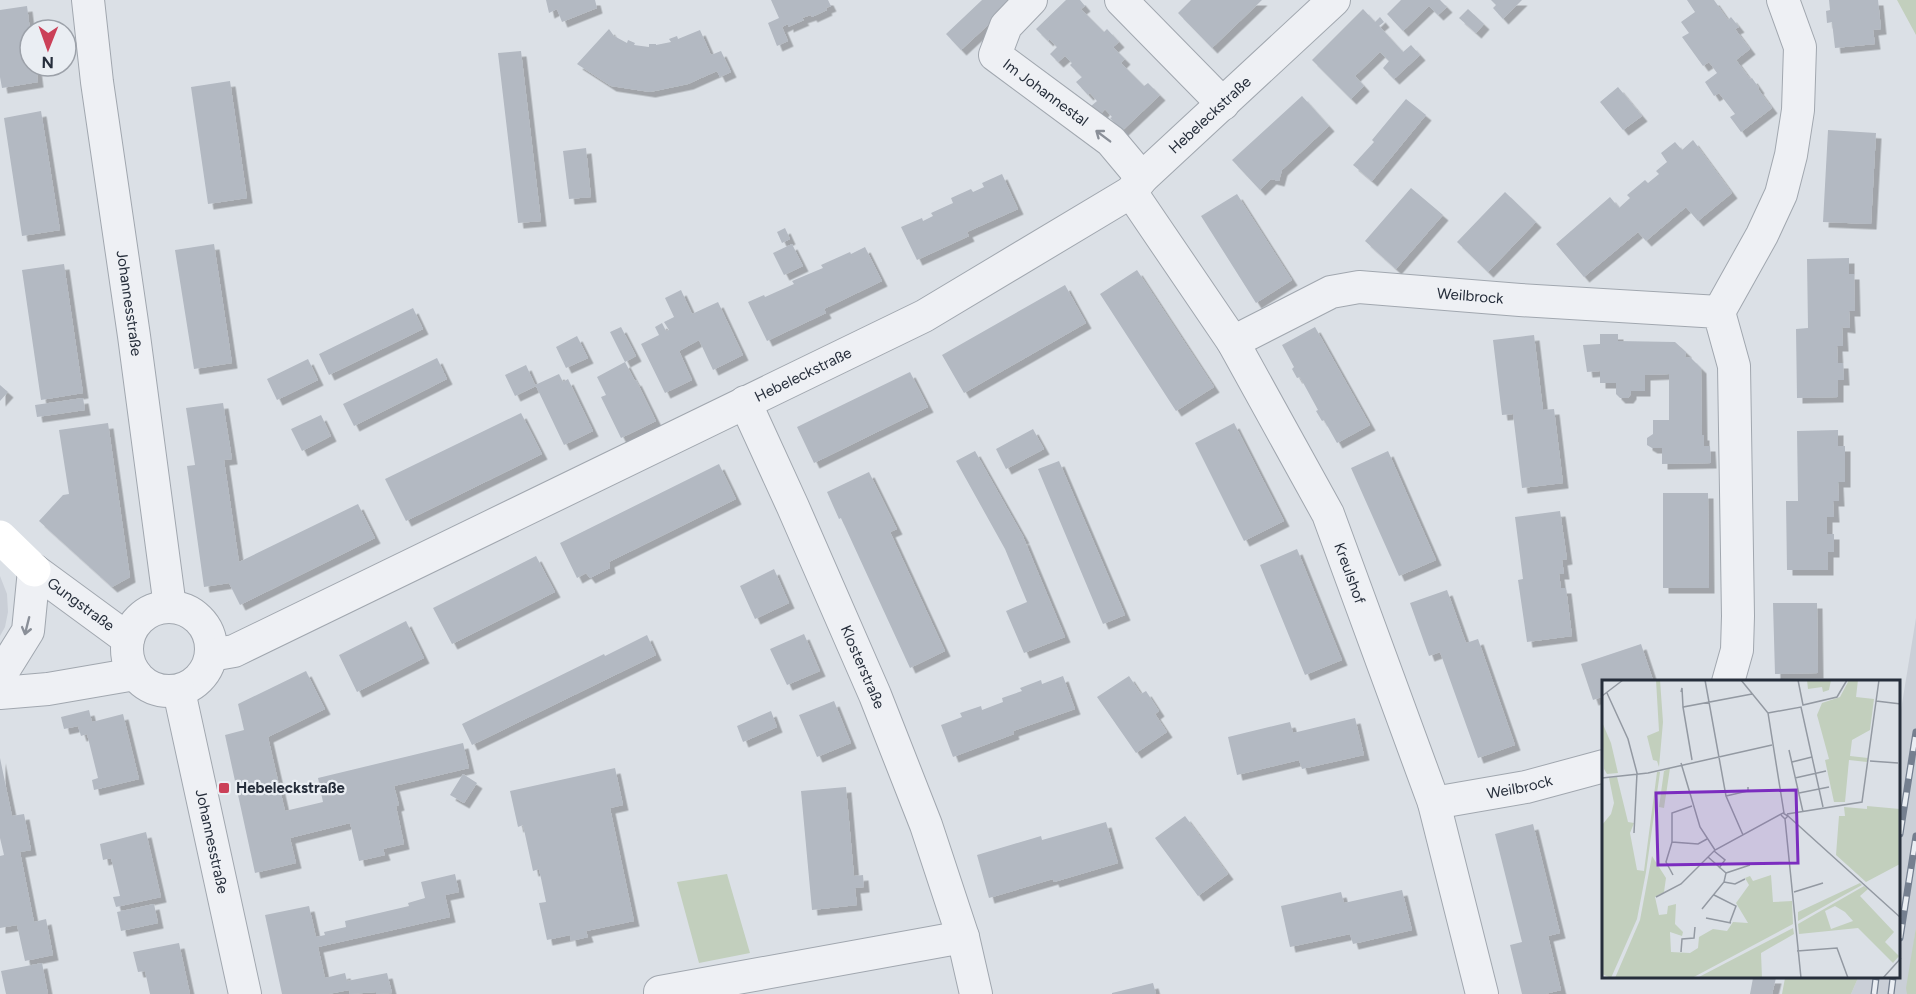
<svg xmlns="http://www.w3.org/2000/svg" width="1916" height="994" viewBox="0 0 1916 994" font-family="Figtree,sans-serif">
<style>
.built{fill:#cacfd7}
.green{fill:#c2cfbd}
.building{fill:#b3b9c2;filter:url(#shadow)}
.lines{fill:none;stroke-linecap:round;stroke-linejoin:round}
.street-casing{stroke:#a1a7af;stroke-width:34}
.street{stroke:#eef0f4;stroke-width:32}
.secondary{stroke:#fff;stroke-width:33}
.rail-casing{stroke:#757f8f;stroke-width:7}
.rail{stroke:#eaeef3;stroke-width:4.5;stroke-dasharray:14;stroke-linecap:butt}
.oneway{stroke:#8a8f98}
.poi-dot{fill:#cb4058;stroke:#eaeef3;stroke-width:2}
.labels{text-anchor:middle;dominant-baseline:central;stroke-width:4.5;stroke-linejoin:round;paint-order:stroke}
.street-label{font-size:15px;fill:#262e3b;stroke:#eaeef3}
.poi-label{font-size:15px;font-weight:bold;fill:#262e3b;stroke:#eaeef3;text-anchor:start}
.inset-road{fill:none;stroke:#9399a2;stroke-width:1.5}
.view{fill:#7b2cbf;fill-opacity:0.15;stroke:#7b2cbf;stroke-width:3}
.inset-edge{fill:none;stroke:#262e3b;stroke-width:3}
</style>
<defs>
<filter id="shadow"><feDropShadow dx="5.5" dy="5.5" stdDeviation="0" flood-color="#0004"/></filter>
</defs>
<rect width="100%" height="100%" fill="#dbe0e6"/>
<path class="built" d="M0,576L7,594L8,612L5,627L0,636Z
M1916,618V927L1907,994H1851L1858,978H1900V716Z"/>
<path class="green" d="M1897,0H1916V35Z
M727,874L750,953L699,963L677,882Z
M1916,927V994H1907L1906,988Z
M1785,978H1858L1851,994H1782Z"/>
<path class="building" d="M546,0H595L597,8L562,22L557,9L549,13Z
M771,0H828L831,6L826,8L827,10L812,17L811,15L802,18L804,20L788,27V24L782,27L788,41L777,46L768,23L779,18Z
M982,0H1015L961,50L946,34Z
M1066,0H1080L1085,6L1081,9L1104,32L1107,29L1119,42L1113,47L1125,59L1121,63L1144,86L1148,83L1160,95L1122,131L1110,118L1112,117L1105,109L1099,116L1090,107L1097,101L1090,93L1088,95L1076,82L1082,77L1070,65L1072,63L1065,56L1058,62L1050,54L1057,47L1049,39L1048,41L1036,29Z
M1191,0H1262L1212,48L1178,13Z
M1401,0H1440L1447,7L1438,15L1429,6L1403,31L1387,14Z
M1491,0H1522L1503,19L1493,8L1496,5Z
M1687,0H1714L1728,20L1731,17L1739,27L1735,29L1750,49L1736,60L1750,79L1752,78L1759,88L1758,89L1772,108L1741,132L1730,117L1735,114L1719,93L1714,96L1705,82L1717,73L1709,62L1703,66L1682,37L1689,33L1681,22L1695,12Z
M1829,0H1878L1881,29L1873,30L1875,44L1835,48L1832,22L1827,23L1826,11L1830,10Z
M27,6L30,30V66H36L38,82L2,88L0,77V10Z
M1363,9L1375,22L1380,17L1384,22L1379,26L1403,52L1411,45L1420,55L1394,79L1383,68L1389,61L1380,52L1355,76L1364,86L1351,99L1312,60Z
M1468,9L1484,24L1476,33L1459,18Z
M609,29L614,36L627,43L628,40L635,43L634,45L649,47V44H656V45L671,42L669,39L677,36L678,39L700,30L711,55L721,51L731,72L720,77L717,71L688,84L650,92L611,86L577,64Z
M521,51L541,221L518,223L498,53Z
M230,81L247,198L208,204L191,87Z
M1618,87L1642,116L1623,130L1600,102Z
M1302,96L1329,126L1282,170L1279,181L1271,179L1260,190L1232,160Z
M1406,99L1426,115L1372,181L1353,165L1374,142L1372,140Z
M41,111L60,230L22,236L4,118Z
M1828,130L1876,133L1871,224L1823,222Z
M1693,140L1732,193L1698,221L1686,207L1646,241L1638,232L1584,277L1556,244L1610,197L1619,208L1630,198L1627,195L1645,180L1648,183L1659,174L1656,171L1667,162L1661,153L1675,142L1682,150Z
M586,148L591,197L569,199L563,151Z
M1002,174L1018,209L967,232L969,236L917,260L901,227L922,218L923,221L933,216L931,213L953,203L951,198L971,189L973,192L984,187L982,183Z
M1411,188L1443,215L1396,269L1365,241Z
M1505,192L1536,222L1488,272L1457,242Z
M1237,194L1292,280L1256,303L1201,216Z
M785,228L790,239L782,243L777,232Z
M214,244L232,363L194,369L175,250Z
M792,244L803,266L784,275L773,253Z
M865,247L882,281L824,309L826,313L767,341L748,302L764,295L765,297L794,284L792,281L823,268L821,265L850,252L851,254Z
M1849,258V274H1854L1855,311H1849L1850,328L1842,327L1843,346H1837L1838,363H1843L1844,380H1838V397L1797,398L1796,329L1808,328L1807,259Z
M64,264L83,393L41,400L22,270Z
M1137,270L1214,387L1176,411L1100,294Z
M1065,285L1086,323L964,393L942,355Z
M681,290L692,314L718,302L743,355L713,370L699,340L688,346L679,351L692,380L665,393L641,344L659,335L655,327L662,323L666,331L669,330L664,322L674,317L665,298Z
M413,308L423,329L329,375L319,354Z
M621,327L636,356L625,362L610,332Z
M1315,327L1370,425L1337,443L1324,420L1322,421L1316,411L1318,410L1300,377L1297,378L1292,369L1294,367L1282,345Z
M1600,334H1618V341L1675,342L1686,352L1685,357L1691,358L1701,368L1702,435H1704V446H1710L1711,463L1662,464V448H1652L1647,445V438L1653,434V420H1669V374L1645,375V391H1631V394L1628,398H1620L1616,394V383H1600V371L1587,372L1583,345L1600,344Z
M1534,335L1543,410L1554,409L1563,483L1522,488L1513,414L1502,415L1493,340Z
M577,336L588,358L566,368L556,347Z
M437,358L447,379L354,426L343,404Z
M308,359L318,380L277,400L267,379Z
M625,362L635,381L636,380L656,421L621,438L601,397L606,395L597,377Z
M526,365L535,385L559,374L563,382L568,379L593,431L564,445L536,386L515,396L505,375Z
M910,372L928,407L814,463L797,427Z
M0,385L8,392L0,401Z
M83,398L85,410L37,417L35,405Z
M223,403L232,459L224,460L239,562L358,504L375,538L240,605L229,583L204,587L187,466L195,465L186,408Z
M521,413L542,454L406,521L385,479Z
M321,415L331,436L302,451L291,429Z
M108,423L130,577L112,587L39,521L63,495L69,494L59,430Z
M1234,423L1284,521L1244,541L1195,443Z
M1033,429L1044,449L1006,469L996,449Z
M1838,430V446H1845V482H1838L1839,501H1833L1834,517H1827V534H1834V552H1828V570H1787L1786,501H1798L1797,431Z
M975,451L1024,538L1018,541L1024,539L1065,637L1024,653L1006,611L1027,602L1005,549L956,461Z
M1388,451L1436,560L1399,576L1351,468Z
M1059,461L1125,615L1103,624L1038,469Z
M719,464L736,499L609,562L610,568L590,578L586,573L577,578L560,543Z
M869,472L897,529L890,532L945,651L910,668L841,518L839,519L827,492Z
M1663,493H1708L1709,588H1663Z
M1560,511L1567,559L1562,560L1564,574H1559L1561,588H1566L1572,636L1527,642L1518,580L1523,579L1515,517Z
M1297,549L1342,660L1305,675L1260,565Z
M536,556L555,592L452,644L433,608Z
M774,569L789,603L755,619L740,586Z
M1447,590L1466,643L1478,639L1515,745L1478,758L1440,652L1429,656L1410,603Z
M1773,603H1817L1818,673L1775,674Z
M406,621L424,658L357,692L339,655Z
M804,634L820,671L787,685L770,649Z
M647,635L656,655L472,745L462,724L604,654L605,656Z
M1641,644L1653,680L1646,682H1604V696L1593,700L1581,664Z
M306,671L325,709L268,737L285,811L323,802L318,778L463,743L469,768L394,786L399,805L396,806L404,844L383,849L385,855L359,861L350,823L290,838L296,863L255,873L225,735L244,730L238,704Z
M1063,676L1075,709L1013,731L1014,734L953,757L941,725L962,717L960,713L981,706L982,710L1003,702L1002,698L1022,691L1020,688L1041,680L1042,684Z
M1129,676L1141,694L1146,691L1159,711L1155,714L1167,732L1136,753L1097,697Z
M834,701L851,743L817,757L799,715Z
M89,710L92,722L123,714L139,779L94,790L92,780L98,778L87,734L81,736L78,726L64,729L61,717Z
M771,711L777,727L743,742L737,726Z
M1355,718L1364,755L1302,769L1299,760L1237,775L1228,737L1290,722L1293,733Z
M0,758L12,816L24,814L31,850L20,852L34,922L46,919L53,955L25,961L17,925L0,928V856L4,855L0,838Z
M615,768L623,805L610,808L634,921L586,931L588,937L571,941L570,935L547,940L539,903L546,902L539,869L533,871L523,825L518,827L510,791Z
M463,774L477,783L464,803L450,795Z
M846,787L854,876L863,875L864,887L855,888L857,905L812,910L801,791Z
M1185,816L1228,874L1198,896L1155,838Z
M1106,822L1118,863L1054,882L1053,879L989,898L977,855L1041,836L1042,840Z
M1533,824L1560,933L1548,936L1561,990L1545,994H1522L1510,945L1522,942L1495,834Z
M146,832L161,897L116,907L113,897L120,896L111,858L103,860L100,844Z
M455,874L459,892L445,895L450,917L318,947L325,978L345,973L347,981L387,973L392,993L376,994V992L350,994L349,990L328,994H282L265,915L309,906L316,937L325,935L324,932L346,927L345,921L409,906L408,903L425,898L421,882Z
M1402,890L1412,930L1353,944L1350,934L1290,947L1281,906L1341,892L1344,903Z
M154,904L158,923L121,931L117,912Z
M179,943L190,994H150L145,971L138,972L133,952Z
M42,963L48,994H6L1,971Z
M1753,978H1776L1772,994H1750Z
M1153,983L1156,994H1112V993Z"/>
<g class="lines">
<defs>
<g id="street">
<path id="s1" d="M88,0L97,82L134,336L170,607"/>
<path id="s2" d="M1031,0L1006,26L995,55L1111,141L1142,178"/>
<path d="M1121,0L1223,104"/>
<path id="s3" d="M1131,192L1233,342L1328,514L1434,803L1482,994"/>
<path d="M1719,312L1762,235L1781,194L1791,155L1798,110L1800,47L1783,0"/>
<path id="s4" d="M1233,342L1331,292L1359,287L1520,300L1719,312L1734,366L1738,616L1737,650L1728,682"/>
<path id="s5" d="M745,402L793,507L875,695L926,825L963,937L976,994"/>
<path id="s6" d="M34,570L128,639"/>
<circle cx="169" cy="649" r="42"/>
<path id="s7" d="M211,655L234,651L924,316L1131,192L1142,178L1334,0"/>
<path d="M0,676L28,631L34,570"/>
<path id="s8" d="M179,691L245,994"/>
<path d="M0,693L48,689L135,674"/>
<path id="s9" d="M1434,803L1526,787L1604,766"/>
<path d="M660,994V992L963,937"/>
</g>
</defs>
<use href="#street" class="street-casing"/>
<use href="#street" class="street"/>
<path class="secondary" d="M0,537L34,570"/>
<defs>
<path id="rail" d="M1900,834L1916,732
M1900,938L1916,836
M1874,994L1876,978
M1891,994L1893,978"/>
</defs>
<use href="#rail" class="rail-casing"/>
<use href="#rail" class="rail"/>
</g>
<defs><path id="oneway-shaft" d="M-6 0H5M1.5-3L5.5 0L1.5 3" fill="none" stroke-width="1.6" stroke-linecap="round" stroke-linejoin="round" transform="scale(1.5)"/></defs>
<g class="oneway">
<use href="#oneway-shaft" transform="translate(1103 136) rotate(-143)"/>
<use href="#oneway-shaft" transform="translate(27 626) rotate(104)"/>
</g>
<rect class="poi-dot" x="218" y="782" width="12" height="12" rx="3"/>
<g class="labels">
<g class="street-label">
<text stroke="none"><textPath href="#s2" startOffset="130">Im Johannestal</textPath></text>
<text stroke="none"><textPath href="#s7" startOffset="1142">Hebeleckstraße</textPath></text>
<text stroke="none"><textPath href="#s4" startOffset="250">Weilbrock</textPath></text>
<text stroke="none"><textPath href="#s1" startOffset="306">Johannesstraße</textPath></text>
<text stroke="none"><textPath href="#s7" startOffset="656">Hebeleckstraße</textPath></text>
<text stroke="none"><textPath href="#s3" startOffset="441">Kreulshof</textPath></text>
<text stroke="none"><textPath href="#s6" startOffset="58">Gungstraße</textPath></text>
<text stroke="none"><textPath href="#s5" startOffset="290">Klosterstraße</textPath></text>
<text stroke="none"><textPath href="#s9" startOffset="87">Weilbrock</textPath></text>
<text stroke="none"><textPath href="#s8" startOffset="154">Johannesstraße</textPath></text>
</g>
<g class="poi-label">
<text x="236" y="788">Hebeleckstraße</text>
</g>
</g>
<g transform="translate(1602 680)">
<rect width="298" height="298" fill="#dbe0e6"/>
<path d="M54,0H58L61,42L57,87L55,81L51,80L45,56L57,51ZM205,0H229L227,10L221,12L220,7L206,9ZM247,0H256L254,17L272,19L268,50L250,60L248,76L266,78L265,82L247,80L243,122H232L223,80L227,79L215,35L220,23L238,17ZM0,42L9,63L16,93L5,94L2,89ZM68,88L62,128L57,127L62,91ZM55,92H58L44,192L35,239L9,298L0,294V145L9,134L12,123L7,98L15,97L26,142L32,143L28,153L35,190L42,191ZM265,126L298,129V184L264,202L234,175L237,136H243L242,127L265,129ZM50,176L64,198L62,212L53,217L57,235L65,234L66,226L74,224L73,244L81,252L80,256L68,252L69,272L88,273L96,268L97,257L111,249L125,251L131,242L146,243L134,223L147,205L143,198L148,196L151,201L169,195L171,222L190,221L191,244L90,298H13L38,240ZM258,203L260,205L196,241V232ZM262,206L266,209L258,216L292,252L283,262L297,276L291,283L256,248L197,254L196,244ZM233,226L243,232L251,241L229,249L223,231ZM191,248L192,254L159,273L160,298H95Z" fill="#c2cfbd" fill-rule="evenodd"/>
<path class="inset-road" d="M103,0L124,116L141,155M139,0L166,33L182,133M196,0L201,25L235,17L245,0M79,12L80,8L81,27L150,14M5,13L26,59L35,93L32,153M0,16L21,0M274,21L299,24M81,27L90,80M166,33L199,27L221,127M187,70L201,132M268,81L296,83M190,82L210,77M79,83L98,147L113,170M0,98L46,93L170,65M193,98L224,91M197,113L227,107M124,116L146,111V107M90,126L70,133V162L96,164L105,159M185,134L260,122L277,0M186,136L299,238M183,139L199,298M70,162L64,182L71,195M112,171L123,180L117,188M124,193L148,185M122,202L133,204L143,199M192,212L221,203M112,215L134,226L128,242M54,217L79,204L113,170L181,133L186,136L183,139L179,135M100,229L122,202L124,193L106,177M104,238L129,243M195,271L235,268L246,298M79,272L80,259L92,258L93,247M281,298L299,278"/>
<path class="view" d="M194,110L196,183L56,185L54,113Z"/>
<rect width="298" height="298" class="inset-edge"/>
</g>
<g transform="translate(48 48) rotate(181)"><circle r="28" fill="#eaeef3" stroke="#9ca1a9" stroke-width="1.5"/>
<path d="M0-4.5L10 22L0 15L-10 22Z" fill="#cb4058"/>
<text y="-9" font-size="16" font-weight="bold" text-anchor="middle" fill="#262e3b">N</text>
</g>
</svg>
